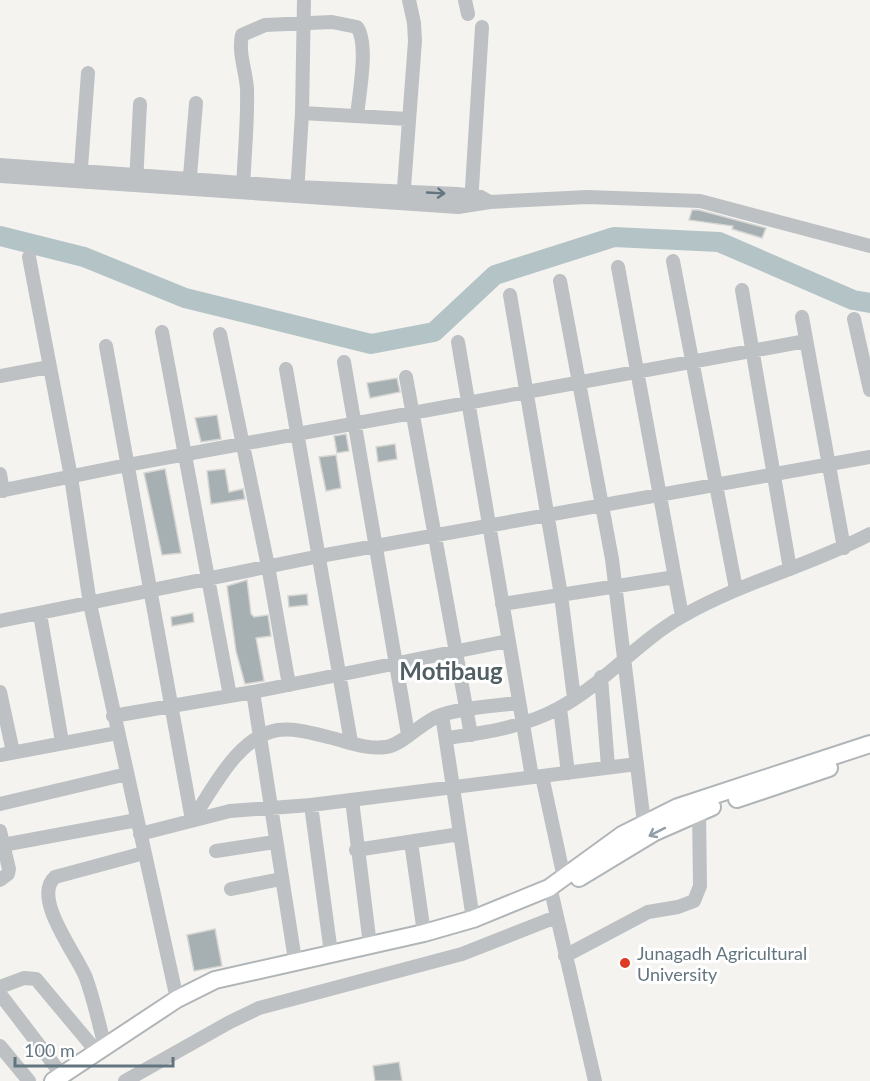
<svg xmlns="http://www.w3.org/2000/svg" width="870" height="1081" viewBox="0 0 870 1081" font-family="Lato,sans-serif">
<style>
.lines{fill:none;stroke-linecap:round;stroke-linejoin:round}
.river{stroke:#b4c3c5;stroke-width:20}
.building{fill:#a6afb2;stroke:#d5d5d2;stroke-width:1.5}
.major-casing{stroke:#b0b5b8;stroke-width:20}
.minor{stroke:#bdc1c4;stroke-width:14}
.major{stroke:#fff;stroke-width:16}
.oneway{stroke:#637680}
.oneway2{stroke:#929fa6}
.poi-dot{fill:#de3b25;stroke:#fff;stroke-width:2}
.labels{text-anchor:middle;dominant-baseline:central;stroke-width:6;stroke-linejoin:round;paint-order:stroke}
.poi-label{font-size:18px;fill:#637680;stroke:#fff;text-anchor:start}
.district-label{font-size:24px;font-weight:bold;fill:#515f65;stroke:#fff}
</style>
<rect width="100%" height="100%" fill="#f4f3f0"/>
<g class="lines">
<path class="river" d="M0,236L84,257L185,298L371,344L434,332L495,275L614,237L719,242L853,300L870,303"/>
</g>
<path class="building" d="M692,210H699L766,228L762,238L732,229L733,226L689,220Z
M397,378L400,392L370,398L367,383Z
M217,415L221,439L201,442L195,418Z
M346,434L349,451L337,453L334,436Z
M395,444L397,459L378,462L376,447Z
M336,455L341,488L326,491L319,457Z
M165,469L181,553L162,555L144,473Z
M225,469L229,492L243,489L245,499L211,504L207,471Z
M247,580L251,614L254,617L268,615L271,636L256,638L264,681L245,684L236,651L227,586Z
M307,594L308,605L289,607L288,596Z
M193,613L194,622L172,626L171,617Z
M215,929L222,966L194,971L187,935Z
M399,1062L402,1081H375L373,1066Z"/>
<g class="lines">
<defs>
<path id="major" d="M737,799L829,768
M579,878L655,832L712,807
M53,1081L177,999L215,980L424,933L473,919L549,888L622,835L678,807L870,744"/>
</defs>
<use href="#major" class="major-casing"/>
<path class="minor" d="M465,0L468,14
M302,113L408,119
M0,165L297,187L457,194L481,197L490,202
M0,176L458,207L490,202L587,197L700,201L870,246
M80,181L88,73
M136,184L140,104
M189,188L196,103
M243,191C244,157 248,124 247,89C246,71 238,53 242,35L265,25L332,22L357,27C369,44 359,94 357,116
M297,194L302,113L304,0
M403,201L415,41L414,23L409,0
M471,204L482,27
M29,257L71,477L90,604L177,999
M673,261L736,589
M618,267L682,616
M560,281L612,559L644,823
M742,290L790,569
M510,295L561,595L574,698
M802,317L844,548
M854,319L870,390
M162,332L230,696
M220,334L268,566L289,685
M458,342L532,777
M106,346L192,820
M344,362L408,734
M286,369L351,742
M0,376L49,367
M406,377L471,735
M0,474L3,491
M0,491L127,465L806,341
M502,604L675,577
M40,614L62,742
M0,621L320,556L870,457
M601,677L608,767
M0,692L13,752
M253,692L295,960
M560,708L568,773
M442,715L473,919
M113,716L253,692L508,641
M446,738C484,733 525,727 559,708C604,684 638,641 683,616C742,582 809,566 870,534
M0,755L117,733
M542,776L564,878
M352,800L370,945
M0,804L127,774
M311,805L331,953
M192,820C213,789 238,736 278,730C295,728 312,733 328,737C346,741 368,750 386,747C403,745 422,721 441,715C465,707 493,706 518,703
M0,831L9,869L8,874L0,880
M140,834L230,811L311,805L637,764
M411,842L424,933
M3,845L137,820
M356,850L460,834
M216,851L275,842
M231,889L281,879
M552,895L595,1081
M565,956L648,912L678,907L694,901L700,886L699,811
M0,987L24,978L36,979L97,1052
M0,994L62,1075
M0,1046L29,1081
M105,1047C99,1024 94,1000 86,978C78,956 31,898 55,877L144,853
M125,1081L230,1022L259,1008L462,954L556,917"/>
<use href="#major" class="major"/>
</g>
<defs><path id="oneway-shaft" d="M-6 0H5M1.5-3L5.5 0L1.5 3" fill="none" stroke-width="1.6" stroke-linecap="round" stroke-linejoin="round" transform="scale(1.5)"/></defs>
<use class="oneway" href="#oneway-shaft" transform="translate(436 193) rotate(3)"/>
<use class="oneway2" href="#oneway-shaft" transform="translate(657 832) rotate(153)"/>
<circle class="poi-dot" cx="625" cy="963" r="6"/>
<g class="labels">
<g class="poi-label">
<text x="637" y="953">Junagadh Agricultural<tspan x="637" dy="21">University</tspan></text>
</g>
<g class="district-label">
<text x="451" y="670">Motibaug</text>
</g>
</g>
<path d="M15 1057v9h158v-9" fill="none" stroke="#637680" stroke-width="3"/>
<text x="24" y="1057" font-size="18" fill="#637680" stroke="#ffffff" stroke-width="4.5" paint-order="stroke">100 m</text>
</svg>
